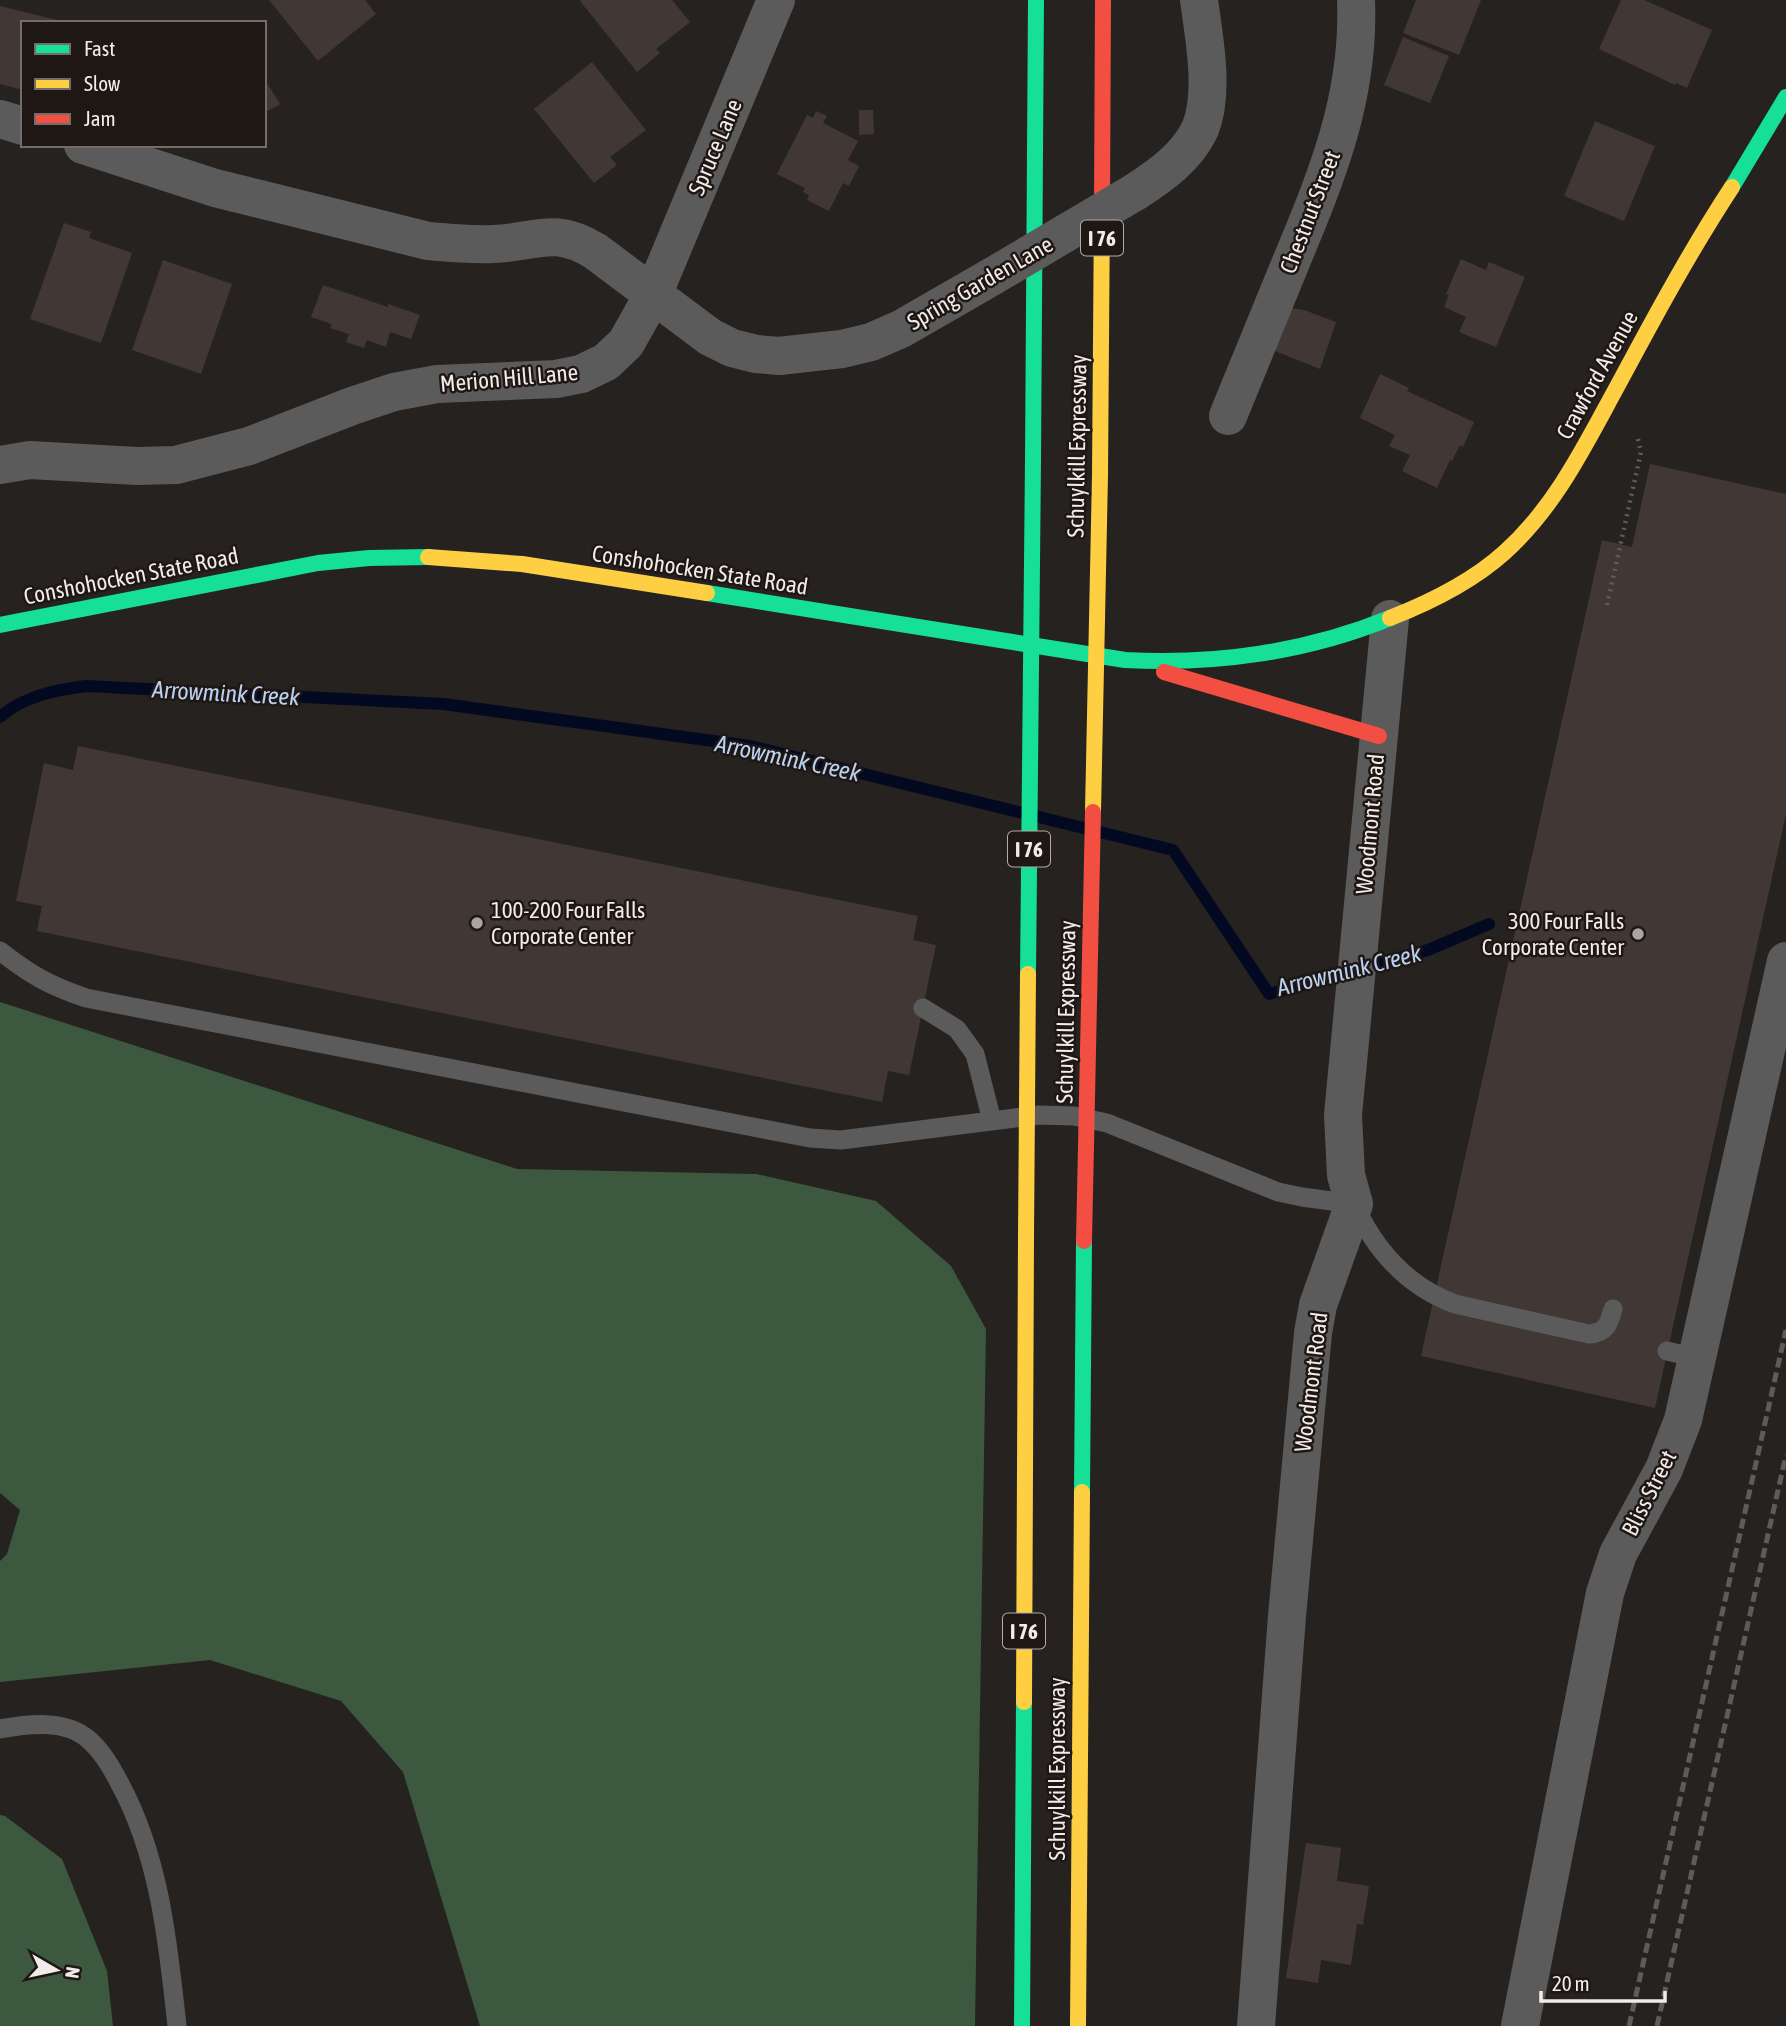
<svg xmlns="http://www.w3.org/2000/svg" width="1786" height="2026" viewBox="0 0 1786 2026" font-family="'Asap Condensed',sans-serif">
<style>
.forest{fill:#3c5940}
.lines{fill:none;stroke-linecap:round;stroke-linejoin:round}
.stream{stroke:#030921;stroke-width:12}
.building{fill:#413836}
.path{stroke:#605e5c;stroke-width:4.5;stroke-dasharray:2 5;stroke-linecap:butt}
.lane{stroke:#5c5b5b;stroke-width:19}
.street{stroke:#5c5b5b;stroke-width:38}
.fast{stroke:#16e098;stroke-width:16}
.slow{stroke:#ffcf43;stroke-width:16}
.jam{stroke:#f24e42;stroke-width:16}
.rail{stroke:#5e5c5b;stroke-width:5;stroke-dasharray:10 5;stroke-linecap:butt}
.street-bridge{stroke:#5c5b5b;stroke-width:38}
.fast-bridge{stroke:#16e098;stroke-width:16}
.slow-bridge{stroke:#ffcf43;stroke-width:16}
.jam-bridge{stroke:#f24e42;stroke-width:16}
.poi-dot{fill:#aaa5a3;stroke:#1f1714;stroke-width:2.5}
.labels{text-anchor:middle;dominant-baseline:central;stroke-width:5;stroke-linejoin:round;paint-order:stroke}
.shield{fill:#1f1714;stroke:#b2aba9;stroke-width:2}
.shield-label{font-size:21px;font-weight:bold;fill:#f1ebe9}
.street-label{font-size:23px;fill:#f1ebe9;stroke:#1f1714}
.poi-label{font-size:23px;fill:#f1ebe9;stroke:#1f1714;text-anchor:start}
.water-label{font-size:24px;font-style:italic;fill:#b9d1f3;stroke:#1f1714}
</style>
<rect width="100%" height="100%" fill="#262220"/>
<path class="forest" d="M0,1002L517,1169L756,1174L876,1201L951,1266L986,1329L975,2026H480L403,1772L341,1701L210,1660L0,1682V1561L7,1554L20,1510L0,1493Z
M0,1815L5,1816L62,1859L107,1971L113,2026H0Z"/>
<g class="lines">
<path class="stream" d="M0,717C24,696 55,690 86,686L443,704L750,746L1173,850L1269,994L1428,950L1489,924"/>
</g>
<path class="building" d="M269,0H365L376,14L318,61Z
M582,0H672L690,22L656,49L660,53L637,72L580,1Z
M1416,0H1481L1459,55L1403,33Z
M1621,0H1644L1712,30L1687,88L1676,83L1675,85L1599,49Z
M0,6L65,22L23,23V90L0,84Z
M1403,37L1449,56L1430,103L1384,85Z
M592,62L646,130L610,157L617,165L594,183L534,109Z
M264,78L280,104L264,113Z
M859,110H873L874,134L859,135Z
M816,111L827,116L823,123L858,141L848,160L859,166L849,186L843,183L829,211L807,200L809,195L803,192L805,188L777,174L807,115L813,118Z
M1595,121L1655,146L1624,221L1564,196Z
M64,223L91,232L89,238L132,253L101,343L30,319Z
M1461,259L1486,270L1489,262L1525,277L1496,347L1459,332L1466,317L1444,307L1449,295L1446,294Z
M163,260L232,284L201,374L132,350Z
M323,285L388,307V304L420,315L411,339L390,332L386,347L367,340L364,348L346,342L349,334L330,328L332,324L311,317Z
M1282,307L1304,310L1336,322L1320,369L1270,349Z
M1380,374L1409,388L1407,391L1474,422L1463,447L1460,445L1452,461L1450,460L1437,488L1402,471L1410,455L1389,446L1395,435L1360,418Z
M1650,464L1786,494V814L1655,1408L1421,1356L1602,540L1632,547Z
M78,746L918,916L913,940L936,945L909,1075L888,1071L882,1102L37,931L42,906L16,901L44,763L73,770Z
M1306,1843L1341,1848L1337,1881L1369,1886L1363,1925L1357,1924L1351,1965L1321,1960L1318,1983L1286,1978Z"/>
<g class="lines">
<path class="path" d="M1607,605L1641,452L1637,435"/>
<path class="lane" d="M0,951C31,975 48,985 86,998L810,1138L841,1140L1039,1115L1074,1116L1107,1123L1278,1192L1302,1197L1354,1204C1375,1250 1406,1286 1455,1304L1589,1334C1606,1333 1609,1324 1613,1309
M923,1008L957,1029L975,1054L992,1121
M1667,1351L1697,1358
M0,1729C27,1724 65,1719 88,1739C102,1751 111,1767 119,1782C160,1857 168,1943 177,2026"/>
<path class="street" d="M0,119L23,126
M83,145L215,188L428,241C450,243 472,245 494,244C538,242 553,226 595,251L710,337L732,348L756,354L779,356L842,349L871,342L901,329L993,276
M1135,192C1160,176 1187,157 1200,129C1215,93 1204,37 1199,0
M1228,416C1249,365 1270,313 1291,262C1327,176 1360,96 1356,0
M0,465L30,460L137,466L176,465L249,446L352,406L394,392L437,384L556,379L581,374L606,362L626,343L653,295L776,0
M1256,2026L1287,1616L1313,1333L1318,1305L1354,1204L1346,1175L1343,1115L1390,619
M1520,2026L1605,1593L1618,1554L1664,1469L1683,1420L1786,961"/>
<path class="fast" d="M1732,187L1786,97
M1033,461L1036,0
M707,593L1125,660C1215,665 1307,652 1390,618
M0,625L318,563L369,558L428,557
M1082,1492L1084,1241
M1022,2026L1024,1702"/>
<path class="slow" d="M1100,475L1102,205
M428,557L522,564L707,593
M1390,618C1431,602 1472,582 1505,552C1556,506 1585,445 1618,385C1654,318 1690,251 1732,187
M1024,1702L1026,1237
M1078,2026L1082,1492"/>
<path class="jam" d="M1102,205L1103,0
M1164,672L1379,736"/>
<path class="rail" d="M1629,2026L1786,1330
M1657,2026L1786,1455"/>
<path class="street-bridge" d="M993,276L1135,192"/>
<path class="fast-bridge" d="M1028,974L1033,461"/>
<path class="slow-bridge" d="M1093,812L1100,475
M1026,1237L1028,974"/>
<path class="jam-bridge" d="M1084,1241L1093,812"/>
</g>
<g class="poi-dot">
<circle cx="477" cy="923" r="7"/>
<circle cx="1638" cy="934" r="7"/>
</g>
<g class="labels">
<g class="shield">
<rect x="1081" y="220.5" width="42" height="35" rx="5"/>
<rect x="1008" y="831.5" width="42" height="35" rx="5"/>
<rect x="1003" y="1613.5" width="42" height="35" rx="5"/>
</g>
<g class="shield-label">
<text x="1102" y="238">I 76</text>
<text x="1029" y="849">I 76</text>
<text x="1024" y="1631">I 76</text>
</g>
<g class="street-label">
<text transform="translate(715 147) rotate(-67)">Spruce Lane</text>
<text transform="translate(1310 212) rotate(-69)">Chestnut Street</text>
<text transform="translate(980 283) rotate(-30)">Spring Garden Lane</text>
<text transform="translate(1597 375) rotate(-61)">Crawford Avenue</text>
<text transform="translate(509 378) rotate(-5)">Merion Hill Lane</text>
<text transform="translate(1077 446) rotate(-89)">Schuylkill Expressway</text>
<text transform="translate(700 570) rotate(9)">Conshohocken State Road</text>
<text transform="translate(131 576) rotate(-11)">Conshohocken State Road</text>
<text transform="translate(1370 824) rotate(-85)">Woodmont Road</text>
<text transform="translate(1066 1012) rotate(-89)">Schuylkill Expressway</text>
<text transform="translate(1311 1382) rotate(-83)">Woodmont Road</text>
<text transform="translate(1649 1493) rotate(-63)">Bliss Street</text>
<text transform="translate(1057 1769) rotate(-90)">Schuylkill Expressway</text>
</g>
<g class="poi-label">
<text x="491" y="910">100-200 Four Falls<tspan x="491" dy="26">Corporate Center</tspan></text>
<text x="1624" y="921" text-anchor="end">300 Four Falls<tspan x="1624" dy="26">Corporate Center</tspan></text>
</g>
<g class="water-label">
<text transform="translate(226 693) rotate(3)">Arrowmink Creek</text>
<text transform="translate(788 758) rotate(12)">Arrowmink Creek</text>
<text transform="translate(1349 970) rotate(-14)">Arrowmink Creek</text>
</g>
</g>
<rect x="21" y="21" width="245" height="126" fill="#1f1714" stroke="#736c69" stroke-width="2"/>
<rect x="35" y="44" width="35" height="10" fill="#16e098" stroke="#736c69" stroke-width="2"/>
<text x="84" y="56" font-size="21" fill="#f1ebe9">Fast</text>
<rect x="35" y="79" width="35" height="10" fill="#ffcf43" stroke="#736c69" stroke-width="2"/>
<text x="84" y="91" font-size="21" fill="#f1ebe9">Slow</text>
<rect x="35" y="114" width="35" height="10" fill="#f24e42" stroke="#736c69" stroke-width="2"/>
<text x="84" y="126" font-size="21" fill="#f1ebe9">Jam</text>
<g transform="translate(56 1970) rotate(99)" stroke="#1f1714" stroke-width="5" paint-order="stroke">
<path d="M0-5L12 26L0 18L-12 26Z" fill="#f1ebe9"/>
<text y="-10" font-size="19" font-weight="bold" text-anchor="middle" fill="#f1ebe9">N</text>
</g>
<path d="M1541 1991v10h124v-10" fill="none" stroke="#f1ebe9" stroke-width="3.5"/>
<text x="1552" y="1991" font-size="21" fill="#f1ebe9" stroke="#1f1714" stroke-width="5" paint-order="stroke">20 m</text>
</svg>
